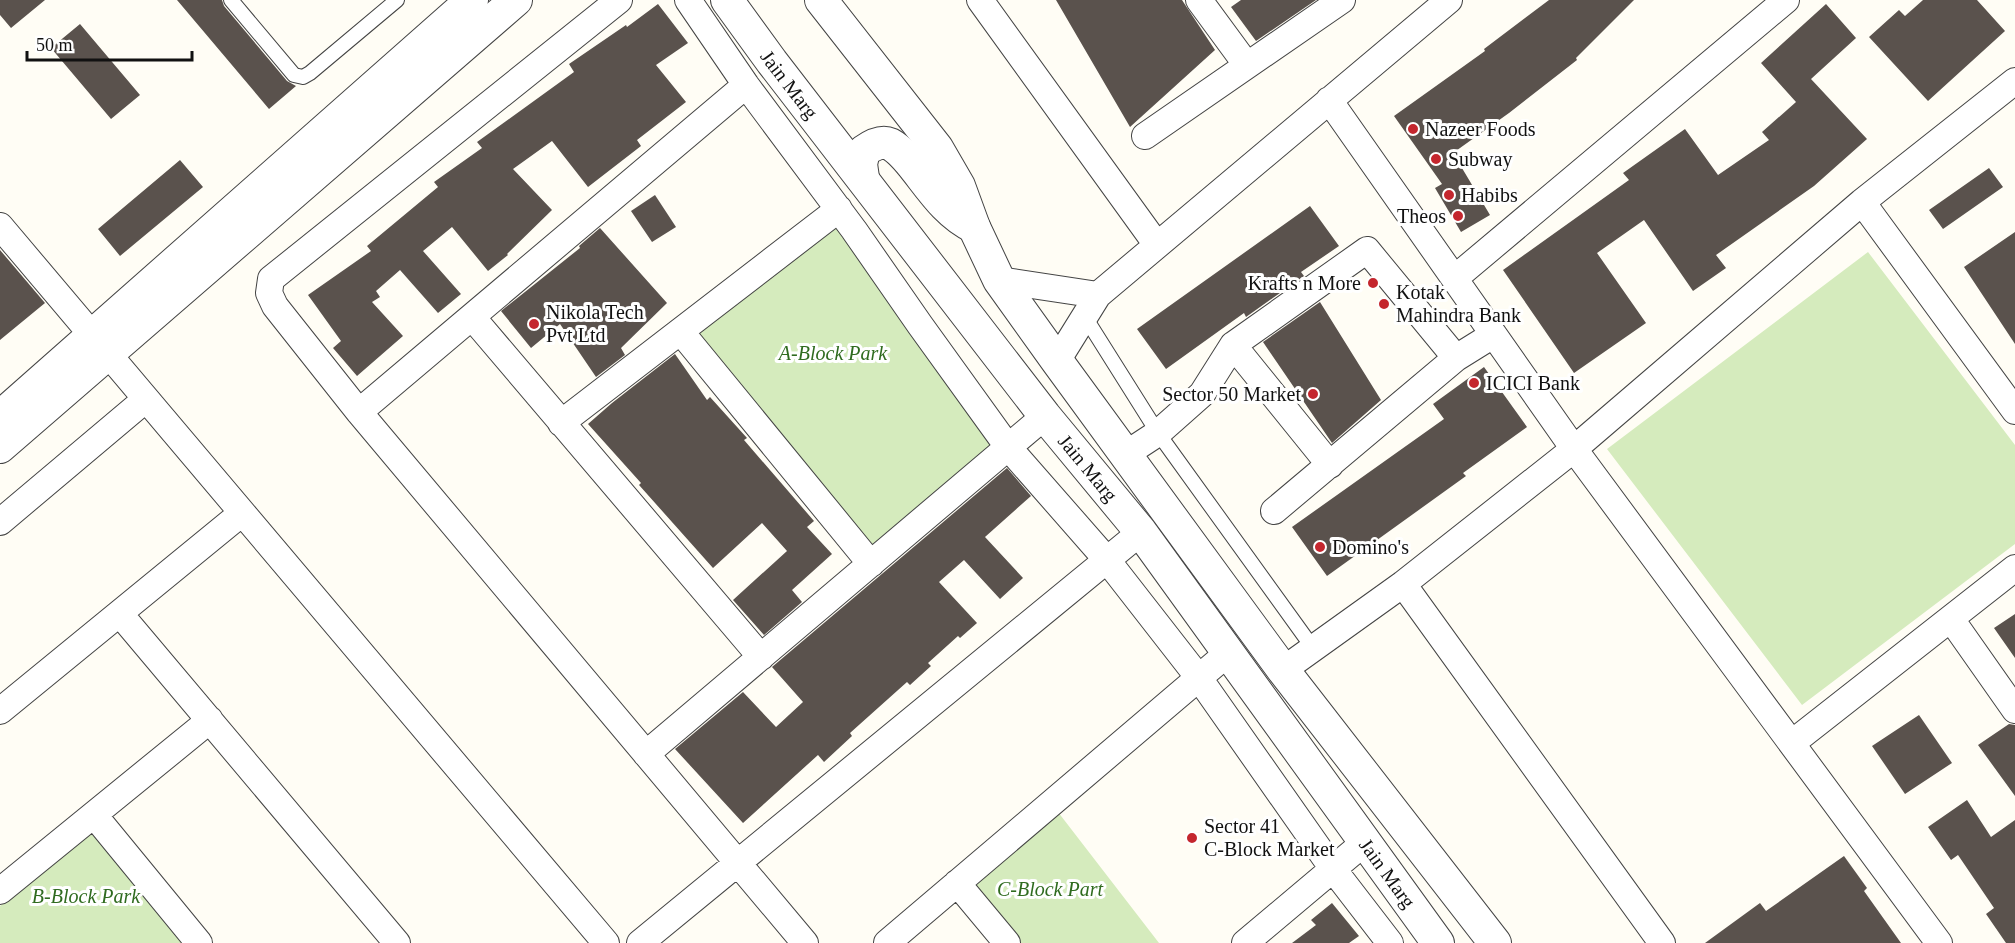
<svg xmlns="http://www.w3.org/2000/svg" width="2015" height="943" viewBox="0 0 2015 943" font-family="'Times New Roman',serif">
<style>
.green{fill:#d5ebbd}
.building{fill:#5a524d}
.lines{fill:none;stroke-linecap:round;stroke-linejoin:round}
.service-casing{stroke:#444;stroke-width:16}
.minor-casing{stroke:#444;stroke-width:28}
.tertiary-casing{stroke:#444;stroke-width:34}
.service{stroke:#fff;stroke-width:14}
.minor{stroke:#fff;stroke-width:26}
.tertiary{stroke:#fff;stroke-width:32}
.poi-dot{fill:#c4262e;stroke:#fff;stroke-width:2}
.labels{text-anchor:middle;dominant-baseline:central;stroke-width:6;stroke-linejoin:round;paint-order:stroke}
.street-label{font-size:20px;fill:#111;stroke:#fff}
.poi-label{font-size:20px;fill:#111;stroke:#fff;text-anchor:start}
.park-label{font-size:20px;font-style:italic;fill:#2f6b1f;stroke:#fff}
</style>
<rect width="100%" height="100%" fill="#fffdf5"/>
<path class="green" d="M851,208L1013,431L870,557L690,334Z
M1868,252L2015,445V544L1802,705L1607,449Z
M1058,812L1159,943H1018L971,884Z
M92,829L188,943H0V906Z"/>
<path class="building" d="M0,0H45L11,28L0,15Z
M177,0H222L224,6L287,81L296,86L269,109Z
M1056,0H1182L1215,50L1130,127Z
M1241,0H1316L1256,41L1231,7Z
M1549,0H1634L1576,58L1577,60L1509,113L1453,153L1490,215L1461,232L1435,188L1442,184L1394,116L1485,51L1484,49Z
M1923,0H1977L2005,31L1928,101L1869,37L1899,10L1905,16Z
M658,4L688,43L656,65L686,102L637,140L641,146L588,187L552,141L513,169L552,210L507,254L508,255L488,271L452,227L423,251L461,294L438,313L400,270L376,291L380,297L372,302L403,336L357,376L333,348L341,341L308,295L371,251L367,246L438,187L434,182L482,148L477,142L574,72L569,64L626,25L627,27Z
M1826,4L1856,38L1811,79L1867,139L1814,186L1716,255L1726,268L1693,291L1644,220L1597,253L1646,323L1574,373L1503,270L1629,180L1623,173L1685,129L1718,175L1769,140L1762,132L1796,102L1761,63Z
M80,24L140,95L111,119L51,48Z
M180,160L203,187L120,256L98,229Z
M1989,168L2003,187L1943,229L1929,210Z
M655,195L676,227L652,242L631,211Z
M1310,206L1339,246L1301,272L1304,276L1246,317L1244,313L1166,369L1137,329Z
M600,228L667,303L621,348L625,355L596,377L560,324L531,348L501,311L580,248L579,246Z
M2015,232V344L1964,267Z
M0,250L45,303L0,340Z
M1320,302L1381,400L1332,443L1263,342Z
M675,354L707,400L710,397L747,438L744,440L814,521L807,527L832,554L792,590L802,602L764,635L733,600L787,551L762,523L713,568L639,485L641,483L588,424L612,403Z
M1484,367L1527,427L1463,473L1466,476L1327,576L1292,527L1444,419L1433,404Z
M1007,468L1031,496L985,537L1023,578L1000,599L964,560L939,582L977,623L960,638L958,636L928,663L931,666L910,685L907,682L850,733L852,736L824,762L818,755L743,823L675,749L743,692L776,727L803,702L772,667Z
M2015,614V658L1994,628Z
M1919,715L1952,763L1905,794L1872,746Z
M2009,724L2015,725V796L1978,745Z
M1967,800L1991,837L2015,820V943H2006L1986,914L1994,908L1958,855L1951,860L1928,827Z
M1844,856L1867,888L1864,891L1901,943H1705L1760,903L1766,911Z
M1332,903L1359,936L1349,943H1292L1316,925L1311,920Z"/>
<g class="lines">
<defs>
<path id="service" d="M231,0L294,75L303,77L310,73L397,0
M1085,317L1158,433L1313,648"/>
<path id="minor" d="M619,0L271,279L269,293L275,306L359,412L805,943
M688,0L746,85L854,230L920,325L1008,447L1107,560L1199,678L1333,869L1390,943
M980,0L1157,245
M1199,0L1246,64
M1329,100L1574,449L1939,943
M1145,136L1342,0
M1862,202L2015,411
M0,226L606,943
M1455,278L1786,0
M999,280L1098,295
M472,317L761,657
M681,332L871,564
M1233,345L1367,250L1456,358
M1057,361L1098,295L1449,0
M359,412L746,85
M561,423L839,209
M1126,454L1158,433L1202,394L1233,345L1330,465
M1274,511L1456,358L1493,335
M0,522L146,399
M1403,584L1662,943
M120,614L397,943
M1951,619L2015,710
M1283,670L1403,584L1574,449L1862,202L2015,81
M0,711L242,513
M1792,743L2015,568
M646,754L1045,416
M94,815L199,943
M957,883L1007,943
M0,891L210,720
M640,943L1141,532
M887,943L1228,653
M1245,943L1365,842"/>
<g id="tertiary">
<path id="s1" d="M727,0L772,62L1045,416L1141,532L1438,943"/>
<path d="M821,0L937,148L959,186L974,227L999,280L1057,361L1283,670L1495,943"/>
<path d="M863,178L861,164L864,151C871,146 881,140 890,144C901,150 910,162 917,171C934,193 949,215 974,227"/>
<path d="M0,417L472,0"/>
<path d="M0,447L516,0"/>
</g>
</defs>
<use href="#service" class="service-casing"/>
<use href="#minor" class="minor-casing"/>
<use href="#tertiary" class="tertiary-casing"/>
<use href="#service" class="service"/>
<use href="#minor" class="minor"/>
<use href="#tertiary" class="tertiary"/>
</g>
<g class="poi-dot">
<circle cx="1413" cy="129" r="6"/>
<circle cx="1436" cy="159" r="6"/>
<circle cx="1449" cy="195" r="6"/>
<circle cx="1458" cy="216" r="6"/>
<circle cx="1373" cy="283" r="6"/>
<circle cx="1384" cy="304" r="6"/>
<circle cx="534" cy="324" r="6"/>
<circle cx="1474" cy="383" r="6"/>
<circle cx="1313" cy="394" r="6"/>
<circle cx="1320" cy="547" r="6"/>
<circle cx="1192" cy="838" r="6"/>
</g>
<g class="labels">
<g class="street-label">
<text stroke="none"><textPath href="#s1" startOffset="105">Jain Marg</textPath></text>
<text stroke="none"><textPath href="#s1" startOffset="591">Jain Marg</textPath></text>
<text stroke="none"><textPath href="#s1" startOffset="1095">Jain Marg</textPath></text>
</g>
<g class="poi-label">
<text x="1425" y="129">Nazeer Foods</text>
<text x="1448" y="159">Subway</text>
<text x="1461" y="195">Habibs</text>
<text x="1446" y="216" text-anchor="end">Theos</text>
<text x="1361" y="283" text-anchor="end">Krafts n More</text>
<text x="1396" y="292">Kotak<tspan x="1396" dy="23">Mahindra Bank</tspan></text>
<text x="546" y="312">Nikola Tech<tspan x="546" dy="23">Pvt Ltd</tspan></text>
<text x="1486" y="383">ICICI Bank</text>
<text x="1301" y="394" text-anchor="end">Sector 50 Market</text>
<text x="1332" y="547">Domino's</text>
<text x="1204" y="826">Sector 41<tspan x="1204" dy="23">C-Block Market</tspan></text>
</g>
<g class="park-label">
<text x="833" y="353">A-Block Park</text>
<text x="1050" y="889">C-Block Part</text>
<text x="86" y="896">B-Block Park</text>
</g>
</g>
<path d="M27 51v9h165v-9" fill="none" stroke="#111111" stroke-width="3"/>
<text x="36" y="51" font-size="18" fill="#111111" stroke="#ffffff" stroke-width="4.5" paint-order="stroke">50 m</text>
</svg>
